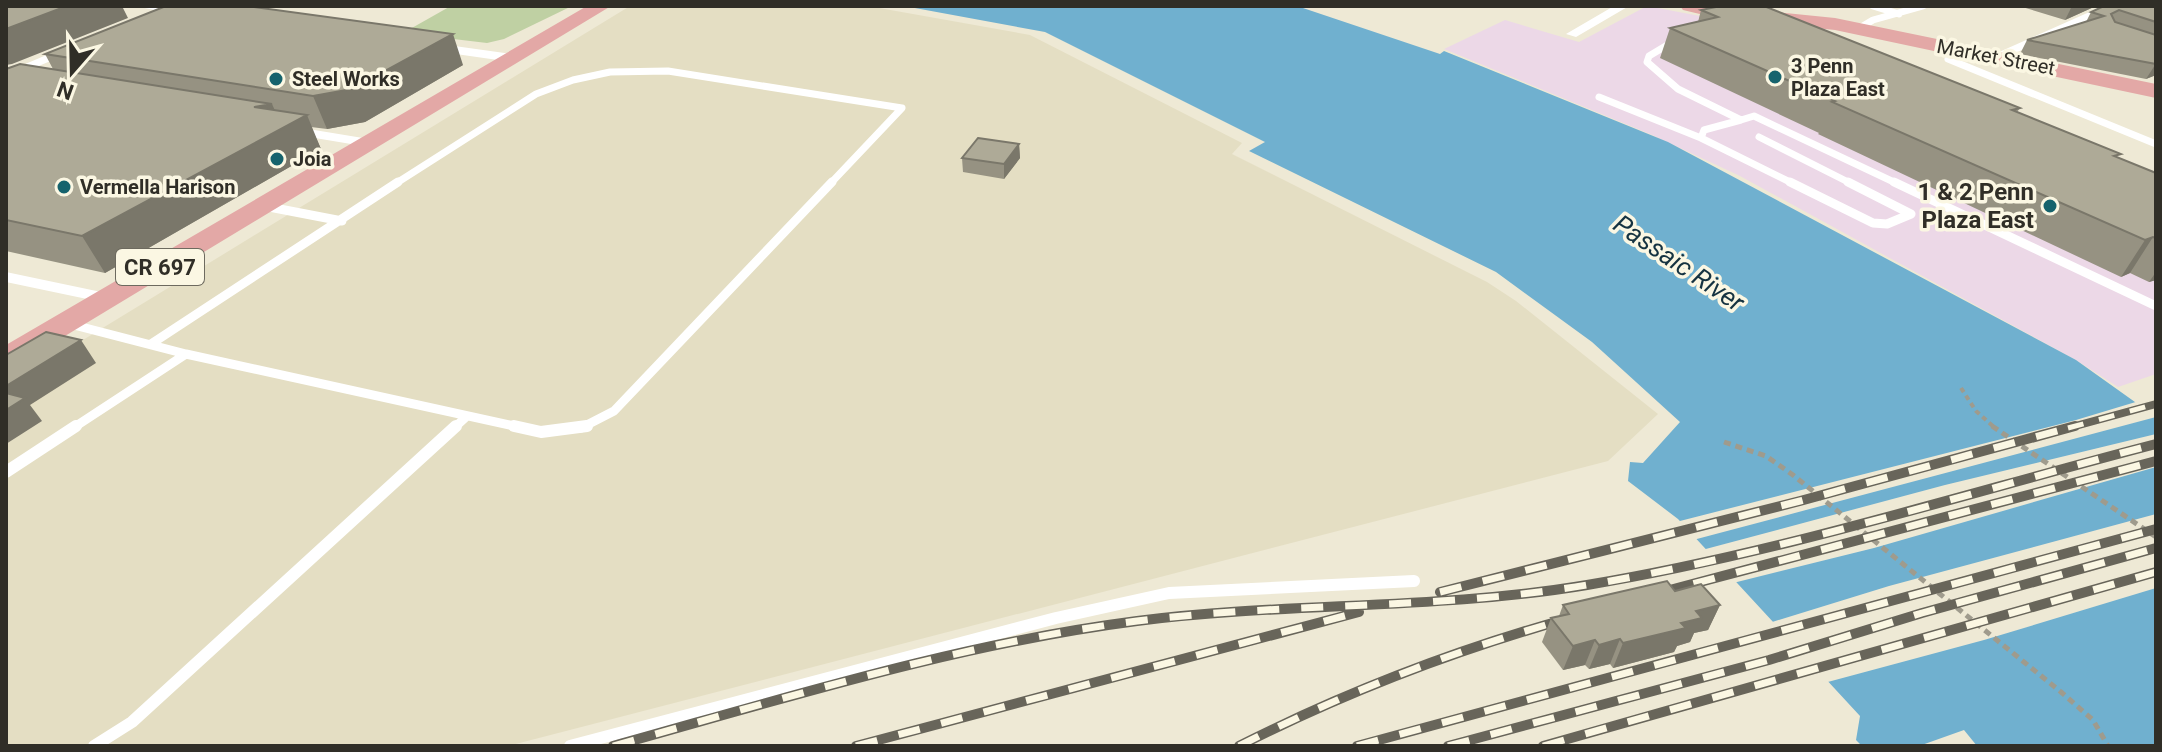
<svg xmlns="http://www.w3.org/2000/svg" width="2162" height="752" viewBox="0 0 2162 752" font-family="Roboto,sans-serif">
<style>
.commercial{fill:#ecd8e7}
.built{fill:#e4dec3}
.green{fill:#bfd0a3}
.water{fill:#70b0cf}
.pier{fill:#eee9d5}
.lines{fill:none;stroke-linecap:round;stroke-linejoin:round}
.path-far1{stroke:#9f9b8d;stroke-width:4;stroke-dasharray:5 4;stroke-linecap:butt}
.path{stroke:#9f9b8d;stroke-width:5;stroke-dasharray:7 5;stroke-linecap:butt}
.lane-far2{stroke:#fff;stroke-width:7}
.lane-far1{stroke:#fff;stroke-width:9}
.lane{stroke:#fff;stroke-width:12}
.street{fill:#fff;fill-rule:evenodd}
.primary{fill:#e3a8a6;fill-rule:evenodd}
.rail-far1-casing{stroke:#68655a;stroke-width:8}
.rail-casing{stroke:#68655a;stroke-width:10}
.rail-far1{stroke:#fbf7e3;stroke-width:5;stroke-dasharray:16;stroke-linecap:butt}
.rail{stroke:#fbf7e3;stroke-width:7;stroke-dasharray:22;stroke-linecap:butt}
.wall{fill:#969282}
.shaded-wall{fill:#7a776a}
.building{fill:#aeaa97;stroke:#7a776a;stroke-width:2}
.poi-dot{fill:#16636d;stroke:#fbf7e3;stroke-width:3}
.labels{text-anchor:middle;dominant-baseline:central;stroke-width:7;stroke-linejoin:round;paint-order:stroke}
.far-street-label{font-size:20px;fill:#302e27;stroke:#fbf7e3}
.far-poi-label{font-size:20px;font-weight:bold;fill:#302e27;stroke:#fbf7e3;text-anchor:start}
.shield{fill:#fbf7e3;stroke:#6d6a5f;stroke-width:2}
.shield-label{font-size:22px;font-weight:bold;fill:#302e27}
.poi-label{font-size:24px;font-weight:bold;fill:#302e27;stroke:#fbf7e3;text-anchor:end}
.water-label{font-size:26px;font-style:italic;fill:#153341;stroke:#fbf7e3}
</style>
<rect width="100%" height="100%" fill="#eee9d5"/>
<path class="commercial" d="M1647,6L1700,16L2156,212V374L2118,387L2076,360L1740,176L1650,134L1444,49L1505,20L1579,42Z"/>
<path class="built" d="M630,6H868L1030,35L1242,143L1232,154L1487,282L1516,301L1658,414L1608,461L508,746H6V387Z"/>
<path class="green" d="M445,6H572L504,39L487,43L403,33L449,7Z"/>
<path class="water" d="M904,6H1297L1440,54L1444,51L1668,142L2076,360L2156,417V746H1977L1964,730L1919,746H1862L1856,740L1860,716L1678,519L1628,481L1630,462L1643,463L1680,422L1592,342L1496,272L1249,151L1265,142L1045,32Z"/>
<path class="pier" d="M2139,401L2156,412V417L1693,540L1676,522L2076,420Z
M2156,434V467L1874,548L1733,583L1702,550L1945,485Z
M2156,514V588L1984,640L1824,683L1769,623L1889,586Z"/>
<g class="lines">
<path class="path-far1" d="M1961,388L1976,411L1995,428"/>
<path class="path" d="M1992,426L2156,537
M1724,442L1766,456L1793,475L2061,692L2093,720L2108,746"/>
<path class="lane-far2" d="M1873,6L1899,14
M1858,29L1873,20L1923,6
M1674,41L1649,56L1647,62L1678,89L1741,120L1754,116L1898,184
M1948,59L2156,144
M6,76L58,54
M1599,97L1701,138L1794,184
M1759,137L1852,184
M1701,138L1704,130L1741,120
M395,184L536,94L573,80L610,72L668,71L902,108L830,184"/>
<path class="lane-far1" d="M1790,182L1873,223L1887,224L1911,214L1848,182
M1894,182L2156,306
M264,206L342,221
M70,324L186,354L73,428
M151,344L398,182
M186,354L523,428
M454,428L466,417
M581,428L614,411L832,182"/>
<path class="lane" d="M514,426L541,432L587,426
M6,472L76,426
M94,746L132,722L456,426
M570,746L1056,618L1169,593L1414,581"/>
<path class="street" d="M135,6H167L190,12L184,16Z
M1614,6H1629L1576,37L1566,34Z
M2103,6H2119L2000,60L1988,57Z
M433,43L512,54L519,58L512,62L428,50V44Z
M290,126L369,139L376,143L369,147L285,133V127Z
M6,272L106,293L115,298L106,303L6,282Z"/>
<path class="primary" d="M587,6H611L17,365L6,367V345Z
M1680,6H1715L1747,13L1755,10L1835,18L2156,84V98L1835,30L1754,22L1746,25L1683,10Z"/>
<defs>
<path id="rail-far1" d="M2068,428L2156,404"/>
<path id="rail" d="M1440,592L1800,501L2075,426
M1651,595L2156,461
M613,746C786,698 958,644 1137,621C1286,602 1438,610 1587,585C1780,553 1967,493 2156,444
M856,746L1359,612
M1239,746C1346,692 1455,650 1570,618
M1357,746L2156,529
M1448,746L1769,660L1922,613L2156,548
M1543,746L2156,572"/>
</defs>
<use href="#rail-far1" class="rail-far1-casing"/>
<use href="#rail" class="rail-casing"/>
<use href="#rail-far1" class="rail-far1"/>
<use href="#rail" class="rail"/>
</g>
<path class="wall" d="M2019,6H2096L2065,20Z
M2156,6V75L2146,79L2020,54L2027,40L2086,22L2091,12Z
M1701,10L2020,108L2017,112L2118,158L2156,173V280L2149,282L2130,273L2121,277L1818,134L1819,133L1660,58L1670,28L1698,22Z
M45,54L463,65L365,122L327,129L311,127L321,149L105,273L6,251V69H53Z
M1019,144L1020,158L1004,179L963,172L962,158Z
M1675,591L1720,605L1708,630L1694,633L1690,642L1677,646L1674,652L1613,668L1610,664L1589,669L1585,665L1563,670L1542,642L1551,618L1559,616L1563,605Z"/>
<path class="shaded-wall" d="M67,6H122L128,18L12,64L6,65V29Z
M2072,6H2096L2065,20Z
M453,34L463,65L365,122L327,129L313,96Z
M2156,64V75L2146,79L2155,65Z
M272,104L283,128L307,115L321,149L105,273L82,236L254,107Z
M1019,144L1020,158L1004,179V164Z
M2153,237L2130,273L2121,277L2145,240Z
M2156,272V280L2149,282Z
M81,340L96,363L30,405L42,421L6,444V386Z
M1720,605L1708,630L1694,633L1690,642L1677,646L1674,652L1613,668L1623,643L1681,623L1696,611Z
M1620,639L1610,664L1589,669L1599,645Z
M1595,640L1585,665L1563,670L1573,646Z"/>
<path class="building" d="M6,6H67L6,29Z
M166,6H246L453,34L352,89L313,96L45,54Z
M1721,6H1764L2020,108L2012,110L2121,154L2114,156L2156,173V238L2153,237L2145,240L1832,102L1835,101L1670,28L1718,17L1701,10Z
M2104,6H2156V22L2119,10L2111,14L2115,22L2156,35V64L2027,40L2104,16L2091,12Z
M20,64L272,104L254,107L307,115L82,236L6,220V69Z
M978,138L1019,144L1004,164L962,158Z
M46,332L81,340L6,386V355Z
M6,393L25,398L6,410Z
M1667,581L1675,591L1701,584L1720,605L1696,611L1702,618L1681,623L1686,628L1623,643L1620,639L1599,645L1595,640L1573,646L1551,618L1569,614L1563,605Z"/>
<g class="poi-dot">
<circle cx="1775" cy="77" r="8"/>
<circle cx="276" cy="79" r="8"/>
<circle cx="277" cy="159" r="8"/>
<circle cx="64" cy="187" r="8"/>
<circle cx="2050" cy="206" r="8"/>
</g>
<g class="labels">
<g class="far-street-label">
<text transform="translate(1996 57) rotate(11)">Market Street</text>
</g>
<g class="far-poi-label">
<text x="1791" y="66">3 Penn<tspan x="1791" dy="23">Plaza East</tspan></text>
<text x="292" y="79">Steel Works</text>
<text x="293" y="159">Joia</text>
<text x="80" y="187">Vermella Harison</text>
</g>
<rect class="shield" x="116" y="249" width="88" height="36" rx="6"/>
<g class="shield-label">
<text x="160" y="267">CR 697</text>
</g>
<g class="poi-label">
<text x="2034" y="192">1 &amp; 2 Penn<tspan x="2034" dy="28">Plaza East</tspan></text>
</g>
<g class="water-label">
<text transform="translate(1679 263) rotate(34)">Passaic River</text>
</g>
</g>
<rect width="2162" height="752" fill="none" stroke="#302e27" stroke-width="16"/>
<g transform="translate(72 72) rotate(200)" stroke="#fbf7e3" stroke-width="6" paint-order="stroke">
<path d="M0-6L14 30L0 20L-14 30Z" fill="#302e27"/>
<text y="-12" font-size="22" font-weight="bold" text-anchor="middle" fill="#302e27">N</text>
</g>
</svg>
